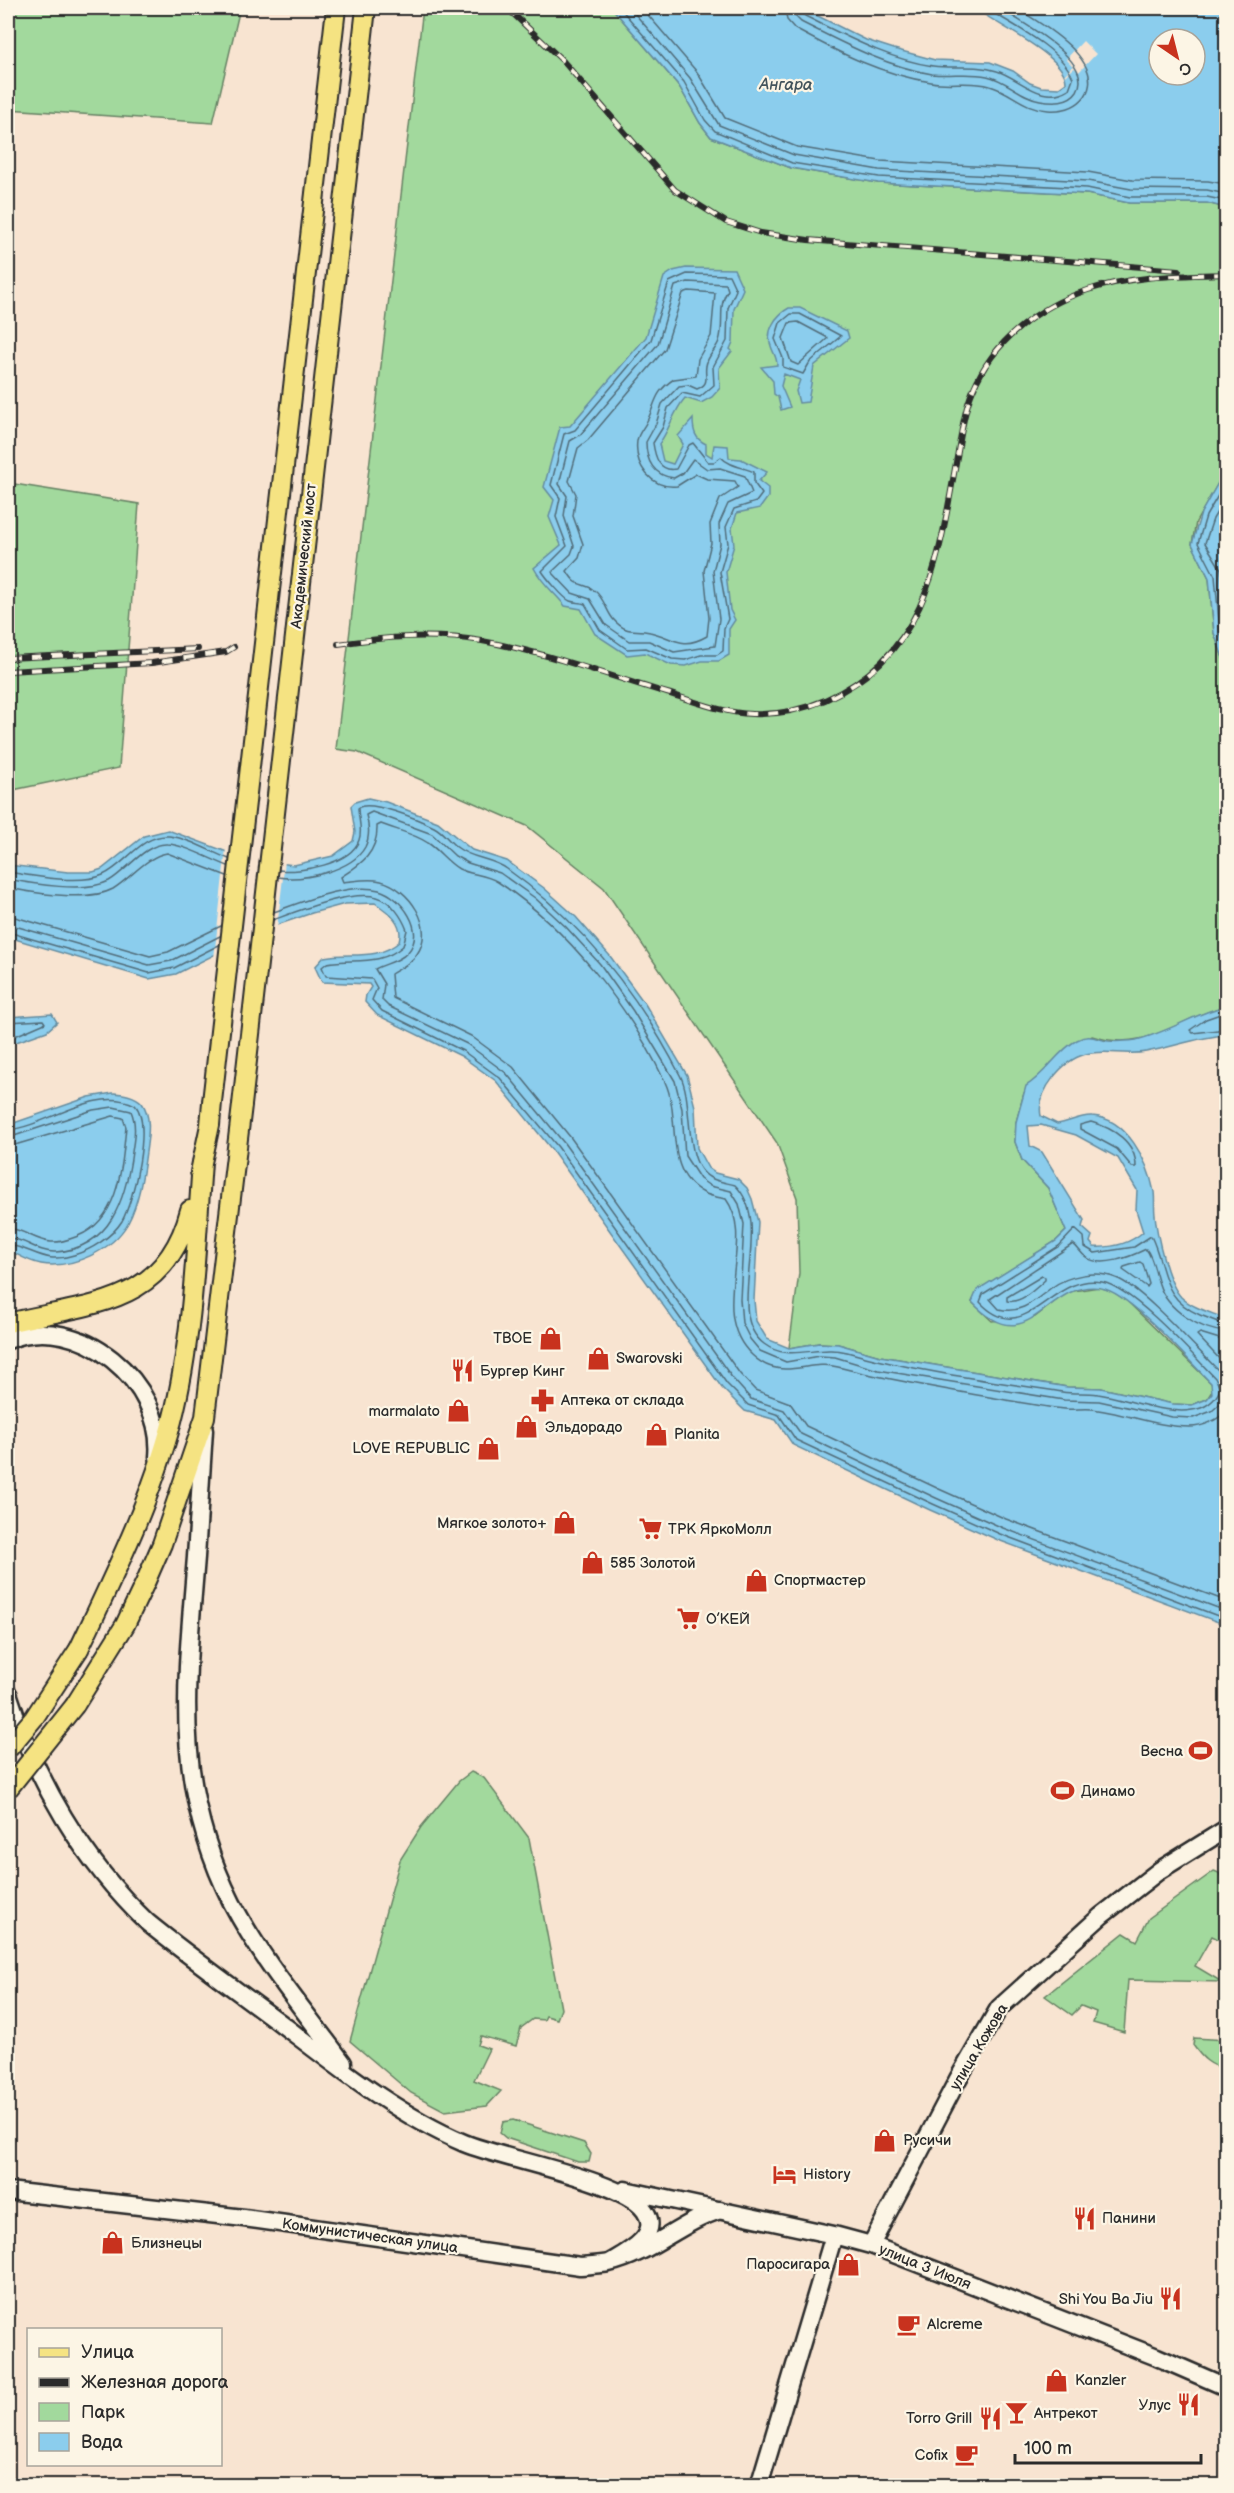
<svg xmlns="http://www.w3.org/2000/svg" width="1234" height="2493" viewBox="0 0 1234 2493" font-family="'Balsamiq Sans',sans-serif">
<style>
.green{fill:#a2d99d;stroke:#668264;stroke-width:1.5}
.water{fill:#8bcded;stroke:#658c9f;stroke-width:1.5;fill-rule:evenodd}
.pier{fill:#f8e4d1}
.lines{fill:none;stroke-linecap:round;stroke-linejoin:round}
.shore{stroke:#516c79;stroke-width:1.5}
.secondary-casing{stroke:#2b2b2b;stroke-width:21}
.primary-casing{stroke:#2b2b2b;stroke-width:22}
.secondary{stroke:#fcf5e5;stroke-width:16}
.primary{stroke:#f5e382;stroke-width:18}
.rail-casing{stroke:#2b2b2b;stroke-width:6}
.rail{stroke:#fcf5e5;stroke-width:4;stroke-dasharray:11;stroke-linecap:butt}
.primary-bridge-casing{stroke:#2b2b2b;stroke-width:22;stroke-linecap:butt}
.primary-bridge{stroke:#f5e382;stroke-width:18}
.labels{text-anchor:middle;dominant-baseline:central;stroke-width:4.5;stroke-linejoin:round;paint-order:stroke}
.street-label{font-size:15px;fill:#2b2b2b;stroke:#fcf5e5}
.poi-label{font-size:15px;fill:#2b2b2b;stroke:#fcf5e5;text-anchor:start}
.water-label{font-size:16px;font-style:italic;fill:#43545c;stroke:#fcf5e5}
</style>
<rect width="100%" height="100%" fill="#f8e4d1"/>
<filter id="ink" filterUnits="userSpaceOnUse"><feTurbulence type="fractalNoise" baseFrequency=".0167" numOctaves="2"/><feDisplacementMap in="SourceGraphic" scale="12" xChannelSelector="R" yChannelSelector="G"/><feConvolveMatrix kernelMatrix="1 2 1 2 8 2 1 2 1" color-interpolation-filters="sRGB"/></filter>
<g filter="url(#ink)">
<path class="green" d="M8,8H240L213,123L8,109Z
M423,8H612L679,86L700,123L711,137L791,168L878,183L1087,194L1129,203H1207L1226,208V469L1196,522L1192,544L1209,578L1214,633L1226,666V1006C1178,1018 1146,1054 1092,1036L1051,1063L1043,1075L1032,1083L1024,1093L1016,1122L1015,1142L1022,1160L1048,1188L1066,1231L1056,1241L978,1290L972,1302L992,1321L1035,1317L1067,1292L1099,1287L1112,1291L1128,1302L1211,1383L1214,1388L1207,1399L1192,1405L1173,1404L1101,1388L1067,1387L880,1356L838,1344L819,1343L789,1348L799,1273L797,1198L777,1143L604,888L527,826L357,752L336,749Z
M8,483L139,504L119,768L8,791Z
M471,1772L484,1778L529,1838L561,2009L557,2019L546,2016L544,2020L533,2019L521,2028L516,2046L481,2036L478,2045L489,2049L474,2080L501,2091L487,2106L445,2111L411,2093L350,2041L400,1860L421,1827L459,1781Z
M1214,1871L1219,1873L1224,1883L1226,1943L1212,1936L1195,1966L1222,1982L1128,1980L1124,2032L1093,2023L1096,2012L1081,2006L1072,2015L1045,1996L1124,1933L1137,1941L1149,1918Z
M1194,2038L1226,2040V2069C1210,2066 1202,2058 1193,2045Z
M513,2120L584,2143L591,2154L589,2162H578L506,2138L500,2133L503,2122Z"/>
<path class="water" d="M612,8H802L866,40L894,49L935,60L990,62L1013,71L1030,83L1041,87L1059,88L1066,83C1067,56 994,24 975,8H1226V208L1207,203H1129L1087,194L878,183L791,168L711,137L700,123L679,86ZM1159,39H1195V75H1159Z
M686,268L734,269L743,289L734,309L733,342L730,349L732,351L719,368L720,388L712,397L701,403L685,398C673,412 670,429 659,444L663,461L673,464L683,444L678,436L693,419C693,431 695,439 706,444V453L712,457L714,445L728,446L729,458L741,459L767,472L759,481L768,488V497L760,508L737,513L732,528L734,545L726,572L730,610L735,620L729,629V655L719,661H702L686,666L671,665L645,653L627,655L595,634L581,609L565,606C554,592 543,585 534,568L561,545L549,517L554,500L544,487L560,427L570,426L646,337L664,277L673,271Z
M789,308H800L847,331L849,338L814,366L808,402L799,403L796,391L800,380L784,374L781,386L790,407L781,410L778,397L774,394L773,381L761,367L777,365C777,357 773,353 771,346C765,331 776,315 789,308Z
M1226,469V666L1214,633L1209,578L1192,544L1201,513Z
M368,798L386,802L438,822L472,850L507,861L544,888L576,917L610,956L645,1004L687,1075L695,1107L697,1148L708,1168L715,1173L738,1179L747,1188L752,1199L758,1222L754,1300L756,1321L767,1339L789,1348L819,1343L838,1344L880,1356L1067,1387L1101,1388L1173,1404L1192,1405L1207,1399L1212,1393L1211,1383C1189,1361 1129,1292 1101,1288C1044,1279 1031,1364 972,1302L977,1290L1056,1241L1066,1231L1048,1188L1022,1160L1015,1142L1016,1122L1026,1086C1047,1073 1057,1051 1077,1040C1090,1033 1096,1039 1108,1041C1116,1042 1128,1041 1136,1040C1170,1032 1195,1013 1226,1006V1035C1198,1037 1173,1047 1146,1052C1126,1056 1106,1049 1086,1054C1063,1060 1036,1091 1041,1116L1057,1124C1068,1123 1081,1115 1092,1116C1127,1118 1148,1161 1154,1192C1155,1199 1154,1208 1155,1215C1157,1236 1167,1282 1181,1297C1192,1308 1213,1313 1226,1319V1625L998,1540L930,1510L793,1445L776,1420L745,1411L722,1388L553,1151L496,1081L461,1056L377,1015L365,1002L366,995L371,987L369,984L322,982L315,967L324,957C350,952 377,961 399,942C404,923 390,913 375,903L345,904L312,913L268,928L176,974L149,979L8,937V865L68,872H93L102,869L144,836L168,830L246,859L294,865L333,856L353,841L355,832L351,806L355,802ZM1041,1125L1076,1135L1118,1158L1137,1190L1136,1210L1143,1232C1129,1244 1113,1248 1094,1247L1090,1242L1092,1236L1082,1227L1084,1220L1042,1152L1030,1146L1028,1126Z
M52,1014L57,1022L47,1031L8,1045V1017Z
M113,1093C123,1094 135,1095 142,1103C152,1117 148,1137 146,1152C143,1175 139,1202 128,1223C112,1251 72,1269 41,1264C30,1262 18,1255 8,1250V1125L89,1097Z"/>
<path class="pier" d="M1083,41L1096,54L1079,72L1074,68L1066,76L1064,75L1073,66L1066,59Z
M226,848L246,856L285,861L277,928L214,958Z"/>
<g class="lines">
<path class="shore" d="M620,8L684,82L705,120L715,131L792,163L879,177L1087,188L1130,197H1207L1226,201
M630,8L690,78L719,125L794,155L879,170L1088,181L1131,189L1207,190L1226,194
M642,8L697,72L725,118L797,147L880,161L1088,172L1132,180L1208,181L1226,184
M785,8L787,20L795,29C837,52 883,75 931,82C950,86 970,80 990,86C1012,92 1022,108 1048,110C1062,111 1076,108 1085,96C1108,61 1039,22 1016,8
M794,8L795,16L801,22C843,43 885,66 932,74C950,76 969,72 987,76C1007,80 1020,97 1040,100C1053,102 1069,103 1077,91C1096,61 1018,20 999,8
M801,8L805,16C846,36 887,59 933,66C955,69 976,64 997,71C1020,78 1042,106 1069,89L1073,78C1061,48 1011,24 985,8
M687,274L729,275L736,290L728,308L727,341L713,367L714,385L700,397L682,393L668,408L663,427L653,443C655,457 659,472 676,469L689,445L693,443L708,462H714L721,457C729,466 743,467 754,472V483L762,494L756,502L734,509L726,527L728,544L720,572L728,619L724,628L723,651L717,655H701L685,660L672,659L646,648L627,649L600,630L585,604C580,602 575,603 570,601C564,599 545,576 542,571L567,546L556,517L560,498L551,485L564,434L575,430L651,340L669,282Z
M688,282L726,284L728,290C717,306 725,323 719,341C716,350 707,356 706,366C704,377 711,383 697,389L688,385L679,386L662,404L656,424L646,442C646,461 654,476 674,478L683,473L693,459L707,469L720,468L745,476L752,493L728,504L719,524L720,544L713,571L719,619L715,646L674,652L649,641H629L606,625L590,599L572,593L552,572L571,554L574,546L564,516L567,496L559,484L570,441L580,435L658,344L675,286Z
M689,291L715,293L711,336L698,359L696,376L674,379C654,392 656,403 647,421C644,428 638,433 637,441C634,466 652,489 677,486L696,474L707,479L735,481L738,487L720,499L710,524L711,543L704,571L709,618L707,636C681,651 673,637 650,632C634,628 627,635 613,619C606,610 604,598 595,591C582,580 579,591 567,571L579,558L583,544L573,516L576,494L569,481L578,448L588,440L665,349L683,293Z
M791,314H800L841,336L810,362L803,374L783,367V358L775,339L780,323Z
M798,322L828,338L798,365L791,362L783,338L789,323Z
M1226,482L1206,516L1198,543L1215,576L1220,632L1226,650
M1226,497L1213,519L1205,543L1221,569L1226,607
M279,870C300,873 351,864 359,840C363,829 358,819 358,808C370,799 420,820 434,827C444,832 449,842 458,848C472,859 492,858 507,869C582,922 638,994 680,1075C695,1103 681,1166 713,1179C720,1182 728,1183 735,1185C776,1225 722,1313 764,1344C789,1363 818,1344 847,1352C917,1372 991,1381 1062,1392C1074,1394 1086,1392 1098,1394C1126,1398 1166,1415 1192,1410C1204,1409 1216,1401 1220,1389L1216,1379C1192,1354 1133,1288 1102,1282C1050,1272 1026,1351 980,1302L983,1294L1059,1246L1075,1229L1084,1237L1085,1247L1095,1253L1134,1247L1151,1236C1167,1269 1160,1298 1200,1315C1209,1318 1218,1323 1226,1324
M8,872C32,876 80,885 103,875C126,865 141,834 169,836C188,838 211,852 229,859
M278,877C303,881 352,871 365,847C370,837 369,825 366,815L372,812L432,834L455,856L468,863L500,873L535,898L566,927L600,964L633,1011L675,1081L682,1109L685,1156L700,1179L710,1186L731,1191L739,1204L744,1224L740,1299L742,1323L750,1339L760,1351L786,1362L820,1356L835,1357L878,1370L1064,1400L1099,1401L1172,1417L1193,1418L1212,1411L1223,1401L1226,1392
M8,879C32,884 86,893 109,881C127,871 145,843 167,844C183,844 212,860 228,866
M8,888C34,893 89,902 113,889C131,878 147,856 167,853L227,876
M274,912C302,902 350,882 379,890C401,896 427,931 408,952C399,962 386,963 375,969L384,984L382,1000L388,1006L467,1044L506,1073L564,1143L733,1379L751,1399L784,1410L801,1434L936,1498L1003,1528L1226,1611
M8,915L150,956L168,952L221,926
M273,920C298,911 351,890 377,897C392,901 402,917 407,930L403,946C379,967 354,958 327,963L322,967L326,976L372,979L377,988L372,1000L382,1011L463,1051L500,1078L558,1147L727,1384L748,1405L779,1415L796,1440L933,1504L1000,1534L1226,1619
M8,924L149,965L171,961L220,936
M8,932L149,973L174,968L219,945
M1226,1012L1206,1019L1190,1030L1193,1033L1226,1029
M8,1022L43,1020L45,1023L8,1039
M1091,1122C1113,1128 1136,1142 1136,1167H1132L1117,1149L1080,1129V1125Z
M8,1130C48,1126 95,1085 135,1105C152,1123 134,1200 122,1221C112,1237 91,1250 74,1255C44,1265 33,1248 8,1245
M8,1138L93,1110L113,1107L131,1111C137,1125 134,1138 132,1152C126,1198 111,1248 56,1252C38,1253 24,1238 8,1238
M8,1147L113,1116L123,1118L126,1127C122,1165 120,1219 78,1236C70,1239 61,1243 51,1242C36,1241 23,1229 8,1228
M1140,1262L1143,1264L1149,1284L1147,1287L1123,1270L1124,1267Z
M1042,1276L1045,1277V1280C1035,1289 1021,1304 1007,1301V1297Z
M1226,1332C1200,1330 1167,1310 1159,1284C1155,1273 1153,1257 1146,1249C1132,1256 1101,1269 1086,1257C1080,1253 1078,1247 1073,1244L990,1299L999,1309C1021,1315 1035,1300 1051,1288C1068,1275 1096,1270 1116,1278C1143,1288 1198,1351 1221,1373L1226,1383
M1226,1341L1200,1333L1197,1335L1226,1366
M1226,1411C1218,1420 1203,1427 1190,1427C1157,1427 1125,1413 1092,1409C1083,1408 1074,1410 1065,1409C1040,1407 1014,1401 989,1397C938,1388 888,1380 838,1367C808,1359 781,1383 752,1355C706,1312 757,1241 726,1199C719,1197 711,1197 704,1193C662,1172 682,1118 665,1082C630,1008 567,927 498,882C486,874 471,875 459,869C447,862 439,850 428,843C415,834 396,830 381,824L377,826C378,853 361,864 341,877L343,882C355,881 369,878 381,881C409,888 436,927 417,954C411,964 400,968 391,974L393,998L471,1036L513,1067L571,1138L740,1374L755,1390L790,1403L806,1426L939,1489L1006,1519L1226,1601"/>
<defs>
<path id="secondary" d="M8,1340C79,1310 165,1383 158,1457
M204,1430C201,1472 199,1515 196,1557C186,1684 172,1784 232,1903C262,1961 305,2011 343,2063
M8,1693C35,1780 83,1861 148,1923C191,1958 235,1989 279,2022C337,2066 396,2114 464,2143C505,2160 624,2180 645,2211C662,2236 626,2253 609,2263
M625,2190L834,2235L871,2245L1157,2357L1226,2387
M8,2191L244,2218L580,2266C589,2265 599,2265 609,2263C649,2254 681,2222 720,2210
M871,2245L958,2079L999,2008L1101,1916L1160,1870L1226,1829
M759,2486L834,2235"/>
<path id="primary" d="M200,1172L210,1125L212,1102
M8,1323C89,1303 165,1307 190,1210
M79,1649C114,1575 151,1500 172,1421C193,1339 196,1245 202,1162
M75,1705L125,1625L145,1583L162,1544L205,1417L242,1105"/>
</defs>
<use href="#secondary" class="secondary-casing"/>
<use href="#primary" class="primary-casing"/>
<use href="#secondary" class="secondary"/>
<use href="#primary" class="primary"/>
<defs>
<path id="rail" d="M507,8L563,61L675,190L726,222L761,233L808,240L1179,270
M338,644C387,637 433,633 482,641C545,652 606,675 667,693C694,701 723,713 752,714C777,715 802,710 825,700C929,654 939,556 957,457C961,435 964,411 973,390C993,341 1039,306 1088,290C1132,275 1181,276 1226,274
M8,658L198,649
M8,671L152,663L226,652L234,647"/>
</defs>
<use href="#rail" class="rail-casing"/>
<use href="#rail" class="rail"/>
<defs>
<path id="primary-bridge" d="M212,1102L336,8
M242,1105L366,8
M8,1749L34,1718L79,1649
M8,1789L75,1705"/>
</defs>
<use href="#primary-bridge" class="primary-bridge-casing"/>
<use href="#primary-bridge" class="primary-bridge"/>
</g>
</g>
<defs>
<symbol id="shop-bare" viewBox="-9 -9 18 18"><path d="M-5-2.5h2.3a2.7 3.5 0 0 1 5.4 0H5L5.5 6h-11ZM-1.5-2.5h3a1.5 2.3 0 0 0-3 0Z" fill="#c8321e" stroke="#fcf5e5" stroke-width="2.5" paint-order="stroke"/></symbol>
<symbol id="restaurant-bare" viewBox="-9 -9 18 18"><path d="M-5-6h1v4h1v-4h1v4h1v-4h1v5L-1.5 .5V6h-2V.5L-5-1ZM5-6V6H3V1.5H1.5Q1.5-4 5-6Z" fill="#c8321e" stroke="#fcf5e5" stroke-width="2.5" paint-order="stroke"/></symbol>
<symbol id="pharmacy-bare" viewBox="-9 -9 18 18"><path d="M-2-6h4v4h4v4h-4v4h-4v-4h-4v-4h4Z" fill="#c8321e" stroke="#fcf5e5" stroke-width="2.5" paint-order="stroke"/></symbol>
<symbol id="supermarket-bare" viewBox="-9 -9 18 18"><path d="M-6-5.5h2.5l.6 2H6L4.5 2H-2.5L-4.4-4H-6ZM-1.5 3.2a1.3 1.3 0 1 0 .1 0ZM3 3.2a1.3 1.3 0 1 0 .1 0Z" fill="#c8321e" stroke="#fcf5e5" stroke-width="2.5" paint-order="stroke"/></symbol>
<symbol id="stadium-bare" viewBox="-9 -9 18 18"><path d="M0-5a6.5 5 0 1 0 0 10a6.5 5 0 1 0 0-10ZM-3.5-1.8h7v3.6h-7Z" fill="#c8321e" stroke="#fcf5e5" stroke-width="2.5" paint-order="stroke"/></symbol>
<symbol id="hotel-bare" viewBox="-9 -9 18 18"><path d="M-6-4.5h1.5V1H6V5H4.5V3h-9V5H-6ZM-4 0a1.8 1.8 0 1 1 3.6 0ZM.5 0V-2.5h3Q6-2.5 6 0Z" fill="#c8321e" stroke="#fcf5e5" stroke-width="2.5" paint-order="stroke"/></symbol>
<symbol id="cafe-bare" viewBox="-9 -9 18 18"><path d="M-5.5-4.5H6V0H3Q3 3.5 0 3.5H-2.5Q-5.5 3.5-5.5 0ZM3-3.2v2h1.7v-2ZM-6 4.5H4V6H-6Z" fill="#c8321e" stroke="#fcf5e5" stroke-width="2.5" paint-order="stroke"/></symbol>
<symbol id="bar-bare" viewBox="-9 -9 18 18"><path d="M-6-5H6L.8 .8V4.5H3.5V6h-7V4.5H-.8V.8Z" fill="#c8321e" stroke="#fcf5e5" stroke-width="2.5" paint-order="stroke"/></symbol>
</defs>
<g fill-rule="evenodd">
<use href="#shop-bare" x="534" y="1322" width="33" height="33"/>
<use href="#shop-bare" x="582" y="1342" width="33" height="33"/>
<use href="#restaurant-bare" x="446" y="1354" width="33" height="33"/>
<use href="#pharmacy-bare" x="526" y="1384" width="33" height="33"/>
<use href="#shop-bare" x="442" y="1394" width="33" height="33"/>
<use href="#shop-bare" x="510" y="1410" width="33" height="33"/>
<use href="#shop-bare" x="640" y="1418" width="33" height="33"/>
<use href="#shop-bare" x="472" y="1432" width="33" height="33"/>
<use href="#shop-bare" x="548" y="1506" width="33" height="33"/>
<use href="#supermarket-bare" x="634" y="1512" width="33" height="33"/>
<use href="#shop-bare" x="576" y="1546" width="33" height="33"/>
<use href="#shop-bare" x="740" y="1564" width="33" height="33"/>
<use href="#supermarket-bare" x="672" y="1602" width="33" height="33"/>
<use href="#stadium-bare" x="1184" y="1734" width="33" height="33"/>
<use href="#stadium-bare" x="1046" y="1774" width="33" height="33"/>
<use href="#shop-bare" x="868" y="2124" width="33" height="33"/>
<use href="#hotel-bare" x="768" y="2158" width="33" height="33"/>
<use href="#restaurant-bare" x="1068" y="2202" width="33" height="33"/>
<use href="#shop-bare" x="96" y="2226" width="33" height="33"/>
<use href="#shop-bare" x="832" y="2248" width="33" height="33"/>
<use href="#restaurant-bare" x="1154" y="2282" width="33" height="33"/>
<use href="#cafe-bare" x="892" y="2308" width="33" height="33"/>
<use href="#shop-bare" x="1040" y="2364" width="33" height="33"/>
<use href="#restaurant-bare" x="1172" y="2388" width="33" height="33"/>
<use href="#bar-bare" x="1000" y="2396" width="33" height="33"/>
<use href="#restaurant-bare" x="974" y="2402" width="33" height="33"/>
<use href="#cafe-bare" x="950" y="2438" width="33" height="33"/>
</g>
<g class="labels">
<g class="street-label">
<text transform="translate(304 556) rotate(-84)">Академический мост</text>
<text transform="translate(979 2047) rotate(-59)">улица Кожова</text>
<text transform="translate(370 2236) rotate(8)">Коммунистическая улица</text>
<text transform="translate(925 2267) rotate(22)">улица 3 Июля</text>
</g>
<g class="poi-label">
<text x="532" y="1338" text-anchor="end">ТВОЕ</text>
<text x="616" y="1358">Swarovski</text>
<text x="480" y="1371">Бургер Кинг</text>
<text x="561" y="1400">Аптека от склада</text>
<text x="440" y="1411" text-anchor="end">marmalato</text>
<text x="545" y="1427">Эльдорадо</text>
<text x="674" y="1434">Planita</text>
<text x="470" y="1448" text-anchor="end">LOVE REPUBLIC</text>
<text x="547" y="1523" text-anchor="end">Мягкое золото+</text>
<text x="668" y="1529">ТРК ЯркоМолл</text>
<text x="610" y="1563">585 Золотой</text>
<text x="774" y="1580">Спортмастер</text>
<text x="706" y="1619">О’КЕЙ</text>
<text x="1183" y="1751" text-anchor="end">Весна</text>
<text x="1081" y="1791">Динамо</text>
<text x="903" y="2140">Русичи</text>
<text x="803" y="2174">History</text>
<text x="1102" y="2218">Панини</text>
<text x="131" y="2243">Близнецы</text>
<text x="830" y="2264" text-anchor="end">Паросигара</text>
<text x="1153" y="2299" text-anchor="end">Shi You Ba Jiu</text>
<text x="927" y="2324">Alcreme</text>
<text x="1075" y="2380">Kanzler</text>
<text x="1171" y="2405" text-anchor="end">Улус</text>
<text x="1034" y="2413">Антрекот</text>
<text x="972" y="2418" text-anchor="end">Torro Grill</text>
<text x="948" y="2455" text-anchor="end">Cofix</text>
</g>
<g class="water-label">
<text x="786" y="85">Ангара</text>
</g>
</g>
<rect width="1234" height="2493" fill="none" stroke="#fcf5e5" stroke-width="30"/>
<rect x="15" y="15" width="1204" height="2463" fill="none" stroke="#2b2b2b" stroke-width="2" filter="url(#ink)"/>
<rect x="27" y="2328" width="195" height="138" fill="#fcf5e5" stroke="#a8a49b" stroke-width="1.5"/>
<rect x="39" y="2348" width="30" height="9" fill="#f5e382" stroke="#a8a49b" stroke-width="1.5"/>
<text x="81" y="2358" font-size="18" fill="#2b2b2b">Улица</text>
<rect x="39" y="2378" width="30" height="9" fill="#2b2b2b" stroke="#a8a49b" stroke-width="1.5"/>
<text x="81" y="2388" font-size="18" fill="#2b2b2b">Железная дорога</text>
<rect x="39" y="2403" width="30" height="18" fill="#a2d99d" stroke="#a8a49b" stroke-width="1.5"/>
<text x="81" y="2418" font-size="18" fill="#2b2b2b">Парк</text>
<rect x="39" y="2433" width="30" height="18" fill="#8bcded" stroke="#a8a49b" stroke-width="1.5"/>
<text x="81" y="2448" font-size="18" fill="#2b2b2b">Вода</text>
<g transform="translate(1177 57) rotate(145)"><circle r="28" fill="#fcf5e5" stroke="#a8a49b" stroke-width="1.5"/>
<path d="M0-4.5L10 22L0 15L-10 22Z" fill="#c8321e"/>
<text y="-9" font-size="16" font-weight="bold" text-anchor="middle" fill="#2b2b2b">С</text>
</g>
<path d="M1015 2454v9h186v-9" fill="none" stroke="#2b2b2b" stroke-width="3"/>
<text x="1024" y="2454" font-size="18" fill="#2b2b2b" stroke="#fcf5e5" stroke-width="4.5" paint-order="stroke">100 m</text>
</svg>
